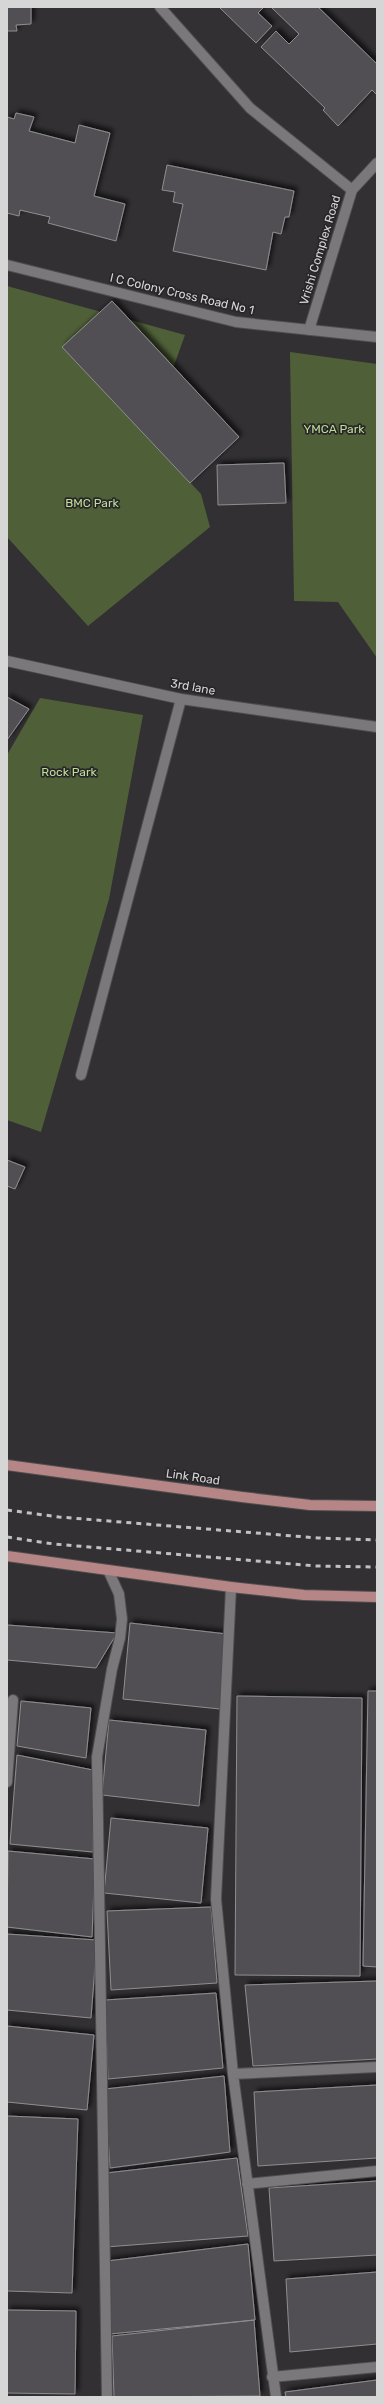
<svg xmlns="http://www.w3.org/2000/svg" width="384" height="2404" viewBox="0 0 384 2404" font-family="Rubik,sans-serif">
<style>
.green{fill:#4f6038}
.building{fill:#514f52;stroke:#8f8d90;filter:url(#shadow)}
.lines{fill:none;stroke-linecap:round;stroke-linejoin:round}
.minor-casing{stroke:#4f4d50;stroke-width:12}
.major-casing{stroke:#4f4d50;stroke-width:12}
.minor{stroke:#7a787b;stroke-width:10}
.major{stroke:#b58685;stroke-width:10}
.rail{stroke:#c2c0c2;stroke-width:3;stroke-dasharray:5 5;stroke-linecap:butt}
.labels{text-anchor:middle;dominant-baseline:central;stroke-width:3.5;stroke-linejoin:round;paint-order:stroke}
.street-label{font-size:12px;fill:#d7d6d7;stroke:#282629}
.park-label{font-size:12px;fill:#bfdf97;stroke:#282629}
</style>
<defs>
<filter id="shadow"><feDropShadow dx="3.5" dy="-3.5" stdDeviation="2" flood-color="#0009"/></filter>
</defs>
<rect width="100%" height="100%" fill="#323033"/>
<path class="green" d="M7,286L185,335L148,438L201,494L210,527L88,626L7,537Z
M290,352L377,364V658L338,602L294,601Z
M40,698L143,715L109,899L41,1132L7,1120V755Z"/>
<path class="building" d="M7,7H31V24L16,25L17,31H7Z
M219,7H264L258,13L272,26L256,43Z
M271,7H318L377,64V95L372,90L338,126L323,110L325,108L261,47L276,31L289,44L299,34Z
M16,113L34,117L29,131L75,143L79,125L110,133L94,196L125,204L116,241L48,223L50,217L20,210L19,216L7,213V117L14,119Z
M167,165L294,191L289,217H285L281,234L273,232L266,270L173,251L183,204L173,202L175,192L162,190Z
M112,301L239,437L190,483L62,347Z
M284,463L286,503L218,505L217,465Z
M7,697L29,709L7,740Z
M7,1160L25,1167L15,1189L7,1186Z
M130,1623L227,1634L220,1709L123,1699Z
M7,1625L117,1633L96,1668L7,1660Z
M368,1691H377V1967L363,1966Z
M237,1696L362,1698L360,1976L235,1975Z
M21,1701L91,1708L86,1758L17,1746Z
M109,1720L206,1730L199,1806L102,1795Z
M17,1755L93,1770V1852L10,1844Z
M111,1818L208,1828L201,1903L104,1893Z
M8,1851L95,1859L92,1937L7,1927Z
M211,1907L217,1983L111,1990L107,1911Z
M7,1934L97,1940L91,2018L7,2010Z
M377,1981V2059L253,2066L245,1985Z
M216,1993L223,2068L108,2079L105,2000Z
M7,2026L94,2035L87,2110L7,2102Z
M224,2076L230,2152L110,2168L105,2089Z
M377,2085V2158L258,2166L254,2092Z
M7,2116L78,2119L72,2293L7,2291Z
M237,2158L248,2236L106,2247V2173Z
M377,2181V2255L274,2261L269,2188Z
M248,2244L255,2320L110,2334L107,2261Z
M377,2272V2344L290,2352L286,2279Z
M7,2310L76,2311L75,2394L7,2393Z
M254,2320L260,2396L114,2397L112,2336Z
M377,2380V2397H286L285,2392Z"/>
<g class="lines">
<defs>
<path id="minor" d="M160,7L250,108L352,190
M7,265L236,322L377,337
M309,330L352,190L377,163
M7,661L181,699L377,727
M81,1075L181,699
M231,1587L216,1899L233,2074L276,2397
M7,1782L13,1700
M233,2074L377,2067
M247,2184L377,2171
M272,2377L377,2367
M107,2397L97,1757L112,1669L120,1638L122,1619L119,1594L108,1570"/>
<path id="major" d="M7,1465L242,1497L310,1505L377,1506
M7,1556L231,1587L304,1595L377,1597"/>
</defs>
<use href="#minor" class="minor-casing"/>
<use href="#major" class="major-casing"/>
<use href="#minor" class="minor"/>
<use href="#major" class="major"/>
<path class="rail" d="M7,1510L59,1517L318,1538L377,1540
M7,1537L54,1544L316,1566L377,1567"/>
</g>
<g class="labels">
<g class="street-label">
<text transform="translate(320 250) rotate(-73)">Vrishi Complex Road</text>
<text transform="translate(182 294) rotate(13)">I C Colony Cross Road No 1</text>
<text transform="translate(193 687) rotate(10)">3rd lane</text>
<text transform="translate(193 1477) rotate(8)">Link Road</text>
</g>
<g class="park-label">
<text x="334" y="429">YMCA Park</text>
<text x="92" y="503">BMC Park</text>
<text x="69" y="772">Rock Park</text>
</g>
</g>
<rect width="384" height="2404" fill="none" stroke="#d7d6d7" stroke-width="16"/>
</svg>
